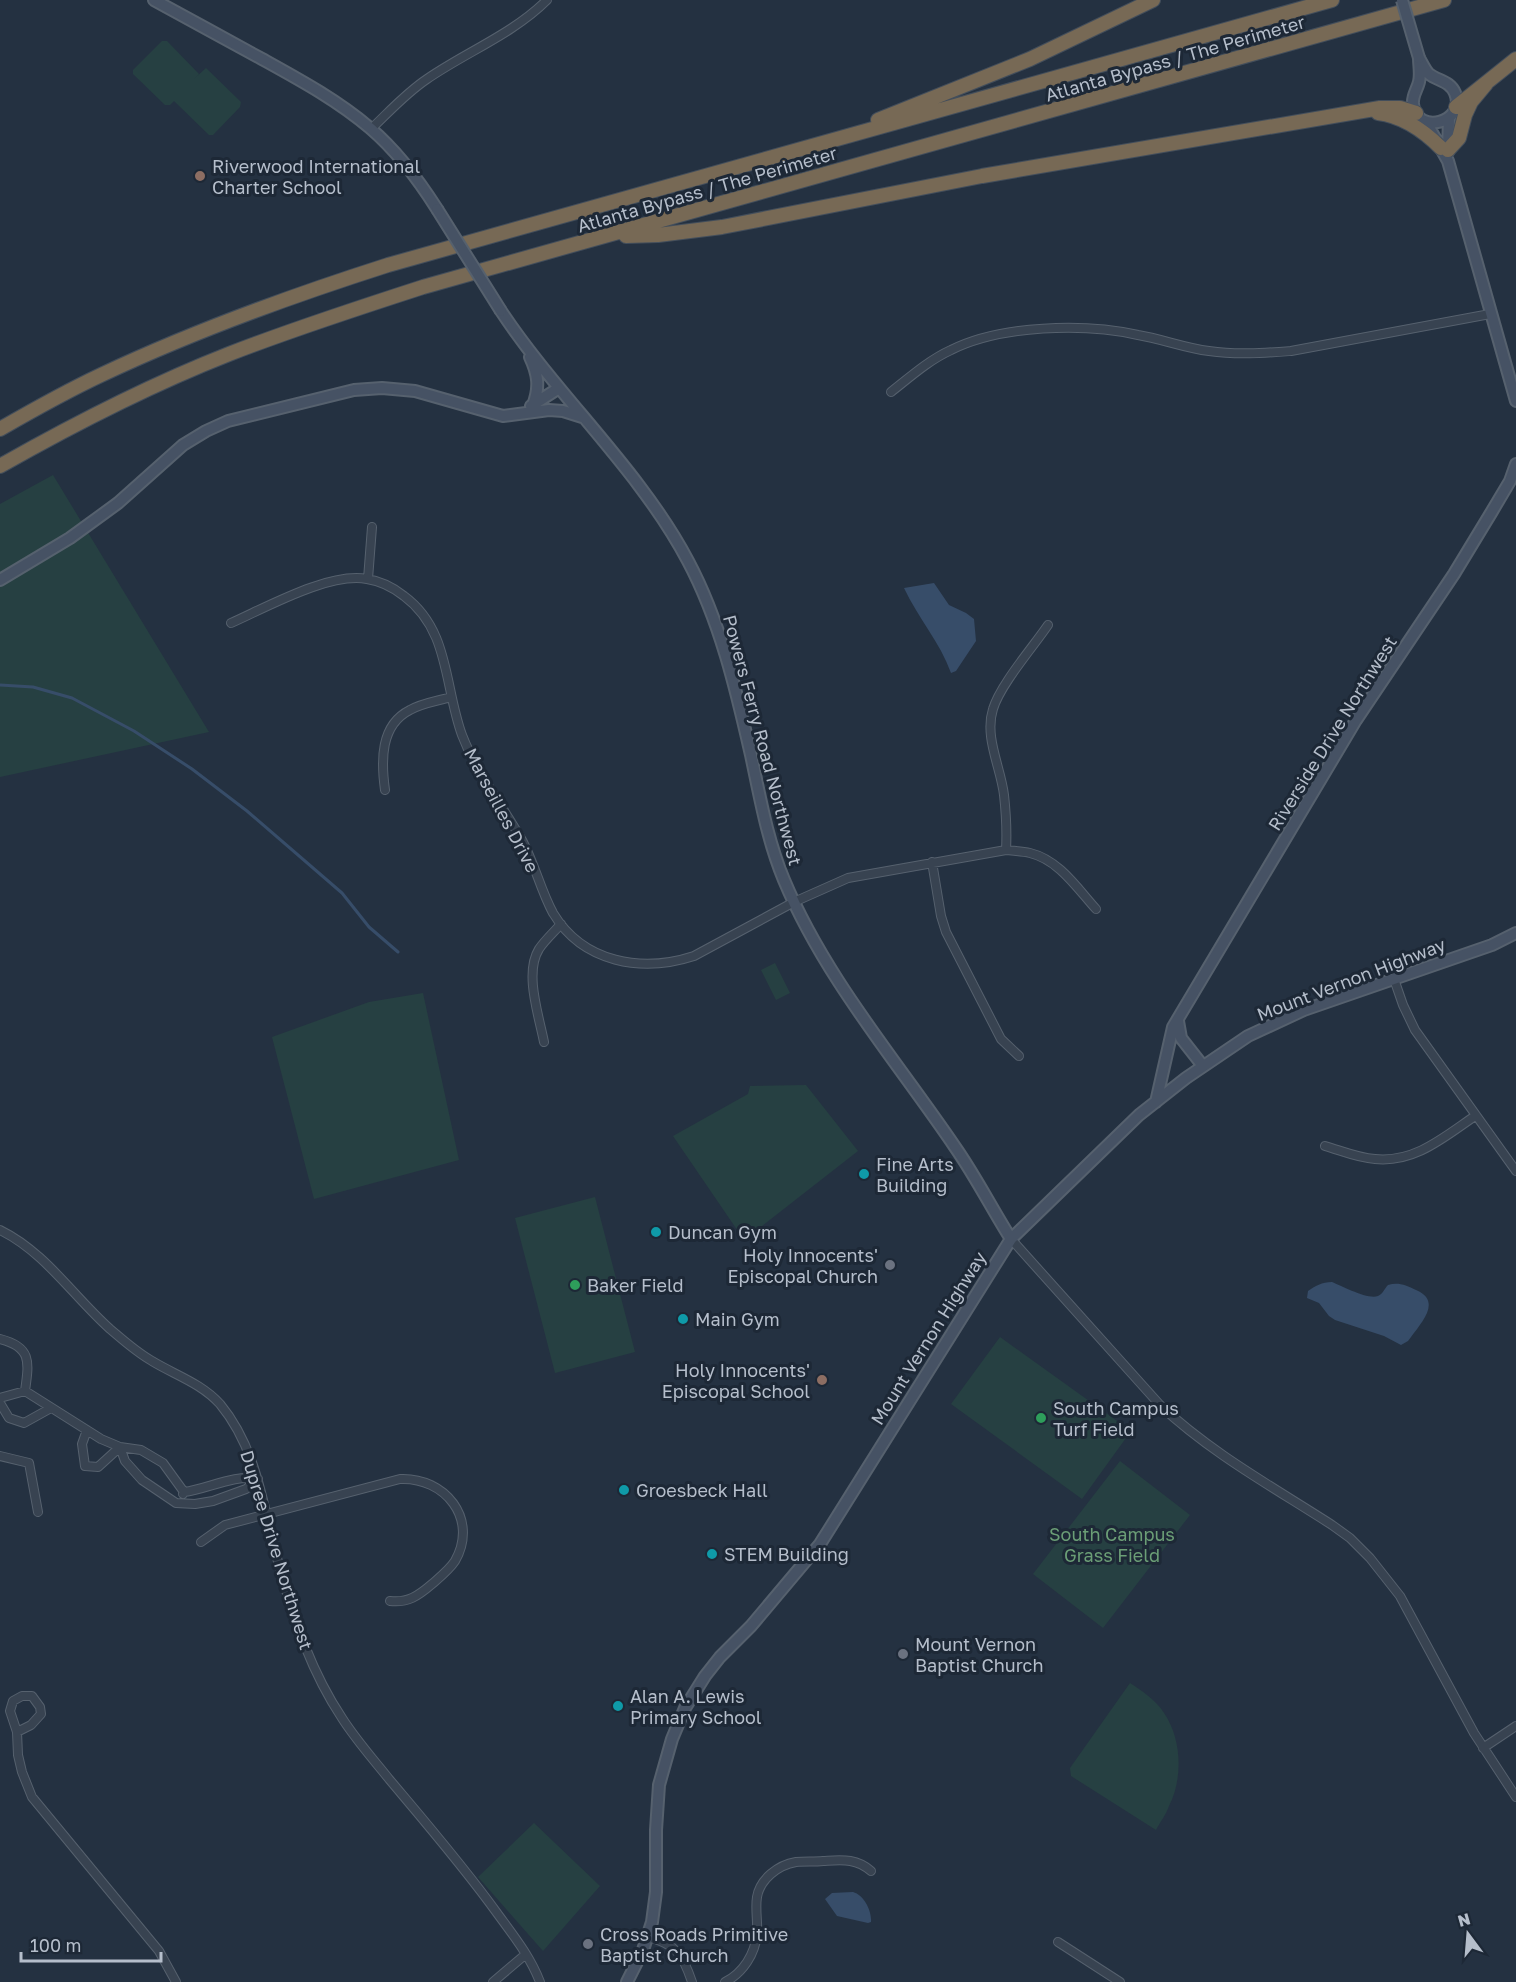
<svg xmlns="http://www.w3.org/2000/svg" width="1516" height="1982" viewBox="0 0 1516 1982" font-family="'Golos Text',sans-serif">
<style>
.green{fill:#264042}
.water{fill:#374d69}
.lines{fill:none;stroke-linecap:round;stroke-linejoin:round}
.stream{stroke:#374d69;stroke-width:3}
.street-casing{stroke:#56616e;stroke-width:10}
.secondary-casing{stroke:#56616e;stroke-width:14}
.highway-casing{stroke:#434e5b;stroke-width:16}
.street{stroke:#384351;stroke-width:8}
.secondary{stroke:#465264;stroke-width:10}
.highway{stroke:#776955;stroke-width:14}
.secondary-bridge-casing{stroke:#56616e;stroke-width:14;stroke-linecap:butt}
.secondary-bridge{stroke:#465264;stroke-width:10}
.education-dot{fill:#8d6e63;stroke:#1d2836;stroke-width:2}
.culture-dot{fill:#0f9aa8;stroke:#1d2836;stroke-width:2}
.worship-dot{fill:#6b7280;stroke:#1d2836;stroke-width:2}
.leisure-dot{fill:#2e9e5b;stroke:#1d2836;stroke-width:2}
.labels{text-anchor:middle;dominant-baseline:central;stroke-width:6;stroke-linejoin:round;paint-order:stroke}
.street-label{font-size:18px;fill:#b5becb;stroke:#1d2836}
.poi-label{font-size:18px;fill:#b5becb;stroke:#1d2836;text-anchor:start}
.park-label{font-size:18px;fill:#6b9e76;stroke:#1d2836}
</style>
<rect width="100%" height="100%" fill="#243141"/>
<path class="green" d="M162,41H167L199,74L194,79L206,68L241,102L240,107L213,135H209L174,101L170,105H165L133,74V70Z
M53,475L209,732L0,777V504Z
M775,963L790,993L776,1000L761,970Z
M423,993L459,1160L314,1199L272,1037L369,1002Z
M806,1085L858,1151L744,1240L673,1136L748,1094L750,1086Z
M595,1197L635,1352L555,1373L515,1218Z
M1000,1337L1131,1431L1082,1499L951,1404Z
M1120,1461L1190,1515L1103,1628L1033,1574Z
M1130,1683C1142,1691 1156,1700 1164,1713C1182,1739 1183,1779 1169,1806C1166,1815 1160,1822 1156,1830L1071,1776L1070,1768Z
M534,1823L600,1886L543,1951L478,1877Z"/>
<path class="water" d="M934,583L949,605L966,613L974,619L976,641L956,671L951,673C940,642 918,618 904,588Z
M1332,1282C1342,1286 1368,1300 1378,1296C1383,1294 1384,1289 1388,1285C1398,1282 1406,1285 1416,1290C1442,1301 1422,1322 1411,1337L1408,1341L1401,1345L1384,1336L1335,1320L1329,1316L1319,1303L1307,1298L1308,1291C1315,1286 1322,1282 1332,1282Z
M853,1892C864,1895 872,1911 871,1922L868,1923L837,1916L825,1899L832,1893Z"/>
<g class="lines">
<path class="stream" d="M0,685L33,687L72,698L134,731L192,769L247,811L342,893L369,927L398,952"/>
<defs>
<path id="street" d="M371,129C389,112 406,93 427,79C466,52 513,34 547,0
M891,392C910,377 929,360 951,350C1001,325 1084,323 1138,335C1162,339 1185,348 1209,351C1237,355 1263,353 1291,351L1490,314
M368,579L372,527
M231,623C267,607 329,572 367,579C380,581 394,588 404,596C450,630 444,686 462,735C477,774 503,806 523,842C535,865 541,891 553,913C583,963 642,973 694,956L794,902L848,878L1006,850C1014,851 1022,851 1030,853C1059,860 1077,888 1096,909
M385,790C381,761 380,725 410,710C422,703 438,701 451,697
M1006,850C1007,832 1006,813 1004,795C1001,768 984,737 993,709C1000,685 1033,647 1048,625
M932,862L941,916L946,932L1001,1039L1019,1056
M1394,979L1403,1005L1415,1030L1516,1171
M544,1042C539,1016 524,973 539,949C545,940 554,932 561,924
M1325,1146C1342,1151 1358,1158 1375,1159C1415,1163 1444,1137 1475,1116
M0,1230C45,1252 73,1296 110,1329C123,1340 136,1352 152,1361C175,1375 201,1383 220,1404C259,1451 264,1513 280,1569C294,1621 312,1673 342,1718C356,1740 373,1759 389,1779C426,1823 464,1867 497,1913C513,1935 530,1956 540,1982
M1011,1239L1160,1405C1211,1453 1273,1487 1332,1525L1350,1538L1370,1558L1400,1596L1474,1733L1516,1797
M0,1339C32,1347 29,1362 25,1391
M0,1398L25,1391L101,1439L120,1447L141,1450L163,1463L184,1492
M0,1403L9,1418L24,1423L51,1408
M87,1430L82,1444L85,1466L98,1467L120,1447
M120,1447L125,1461L142,1480L176,1503L195,1504L213,1501L246,1489L258,1479
M0,1456L29,1463L38,1512
M183,1494L184,1492C208,1489 234,1474 258,1479
M201,1542L225,1525L400,1479C445,1477 479,1519 455,1561C449,1570 440,1577 432,1584C418,1596 408,1603 390,1601
M17,1732L31,1725L41,1714L40,1707L32,1696H22L13,1701L10,1711L17,1732L18,1755L22,1772L32,1797L159,1951L176,1982
M1483,1748L1516,1726
M648,1937C676,1944 683,1955 692,1982
M1058,1942L1120,1982
M493,1982L526,1954
M725,1982C743,1973 755,1954 757,1934C758,1922 755,1909 757,1897C760,1879 778,1865 796,1862C805,1861 814,1862 823,1861C842,1860 856,1858 871,1871"/>
<path id="secondary" d="M154,0C190,20 226,39 262,59C300,80 337,100 370,128C397,151 418,179 437,209
M1419,58C1422,63 1425,70 1429,74C1438,81 1450,81 1455,93C1467,123 1416,136 1413,104C1412,96 1417,90 1419,82C1421,74 1419,66 1419,58Z
M1426,122L1448,161L1516,401
M1448,152L1449,118
M501,311C558,397 640,470 688,561C720,621 736,689 751,755C760,797 767,839 784,880C825,978 896,1060 955,1147C976,1177 992,1209 1011,1239
M530,357C538,374 540,387 533,405
M531,406L559,388
M0,580L70,538L118,503L183,445L206,431L228,421L354,390L382,388L415,391L503,416L549,410L563,411L582,417
M1178,1021L1181,1038L1203,1066
M1156,1102L1173,1027L1356,720L1454,574L1491,513L1510,481L1516,464
M627,1982L643,1950L652,1922L656,1892V1830L659,1785L672,1739L685,1708L705,1676L720,1657L751,1626L820,1544L1011,1239L1139,1115L1186,1078L1248,1036L1304,1010L1492,945L1516,933"/>
<path id="highway" d="M1456,107L1516,59
M1378,113C1403,116 1423,130 1441,148
M878,120L1030,59L1153,0
M1448,150L1459,138L1465,115L1471,102L1486,84
M626,236L658,235L722,227L982,176L1380,108H1400L1416,113
M0,429C33,410 67,391 101,375C194,331 291,296 388,265L1332,0
M0,466C74,424 150,385 229,354C293,329 358,308 423,287L1444,0"/>
</defs>
<use href="#street" class="street-casing"/>
<use href="#secondary" class="secondary-casing"/>
<use href="#highway" class="highway-casing"/>
<use href="#street" class="street"/>
<use href="#secondary" class="secondary"/>
<use href="#highway" class="highway"/>
<defs>
<path id="secondary-bridge" d="M1402,0L1419,58
M437,209L501,311"/>
</defs>
<use href="#secondary-bridge" class="secondary-bridge-casing"/>
<use href="#secondary-bridge" class="secondary-bridge"/>
</g>
<g class="education-dot">
<circle cx="200" cy="176" r="6"/>
<circle cx="822" cy="1380" r="6"/>
</g>
<g class="culture-dot">
<circle cx="864" cy="1174" r="6"/>
<circle cx="656" cy="1232" r="6"/>
<circle cx="683" cy="1319" r="6"/>
<circle cx="624" cy="1490" r="6"/>
<circle cx="712" cy="1554" r="6"/>
<circle cx="618" cy="1706" r="6"/>
</g>
<g class="worship-dot">
<circle cx="890" cy="1265" r="6"/>
<circle cx="903" cy="1654" r="6"/>
<circle cx="588" cy="1944" r="6"/>
</g>
<g class="leisure-dot">
<circle cx="575" cy="1285" r="6"/>
<circle cx="1041" cy="1418" r="6"/>
</g>
<g class="labels">
<g class="street-label">
<text transform="translate(1175 58) rotate(-16)">Atlanta Bypass / The Perimeter</text>
<text transform="translate(707 189) rotate(-16)">Atlanta Bypass / The Perimeter</text>
<text transform="translate(1332 733) rotate(-58)">Riverside Drive Northwest</text>
<text transform="translate(763 740) rotate(75)">Powers Ferry Road Northwest</text>
<text transform="translate(502 810) rotate(62)">Marseilles Drive</text>
<text transform="translate(1351 979) rotate(-21)">Mount Vernon Highway</text>
<text transform="translate(928 1338) rotate(-58)">Mount Vernon Highway</text>
<text transform="translate(277 1550) rotate(73)">Dupree Drive Northwest</text>
</g>
<g class="poi-label">
<text x="212" y="166">Riverwood International<tspan x="212" dy="21">Charter School</tspan></text>
<text x="876" y="1164">Fine Arts<tspan x="876" dy="21">Building</tspan></text>
<text x="668" y="1232">Duncan Gym</text>
<text x="878" y="1255" text-anchor="end">Holy Innocents'<tspan x="878" dy="21">Episcopal Church</tspan></text>
<text x="587" y="1285">Baker Field</text>
<text x="695" y="1319">Main Gym</text>
<text x="810" y="1370" text-anchor="end">Holy Innocents'<tspan x="810" dy="21">Episcopal School</tspan></text>
<text x="1053" y="1408">South Campus<tspan x="1053" dy="21">Turf Field</tspan></text>
<text x="636" y="1490">Groesbeck Hall</text>
<text x="724" y="1554">STEM Building</text>
<text x="915" y="1644">Mount Vernon<tspan x="915" dy="21">Baptist Church</tspan></text>
<text x="630" y="1696">Alan A. Lewis<tspan x="630" dy="21">Primary School</tspan></text>
<text x="600" y="1934">Cross Roads Primitive<tspan x="600" dy="21">Baptist Church</tspan></text>
</g>
<g class="park-label">
<text x="1112" y="1534">South Campus<tspan x="1112" dy="21">Grass Field</tspan></text>
</g>
</g>
<g transform="translate(1468 1934) rotate(344)" stroke="#1d2836" stroke-width="4.5" paint-order="stroke">
<path d="M0-4.5L10 22L0 15L-10 22Z" fill="#b5becb"/>
<text y="-9" font-size="16" font-weight="bold" text-anchor="middle" fill="#b5becb">N</text>
</g>
<path d="M21 1952v9h140v-9" fill="none" stroke="#b5becb" stroke-width="3"/>
<text x="30" y="1952" font-size="18" fill="#b5becb" stroke="#1d2836" stroke-width="4.5" paint-order="stroke">100 m</text>
</svg>
